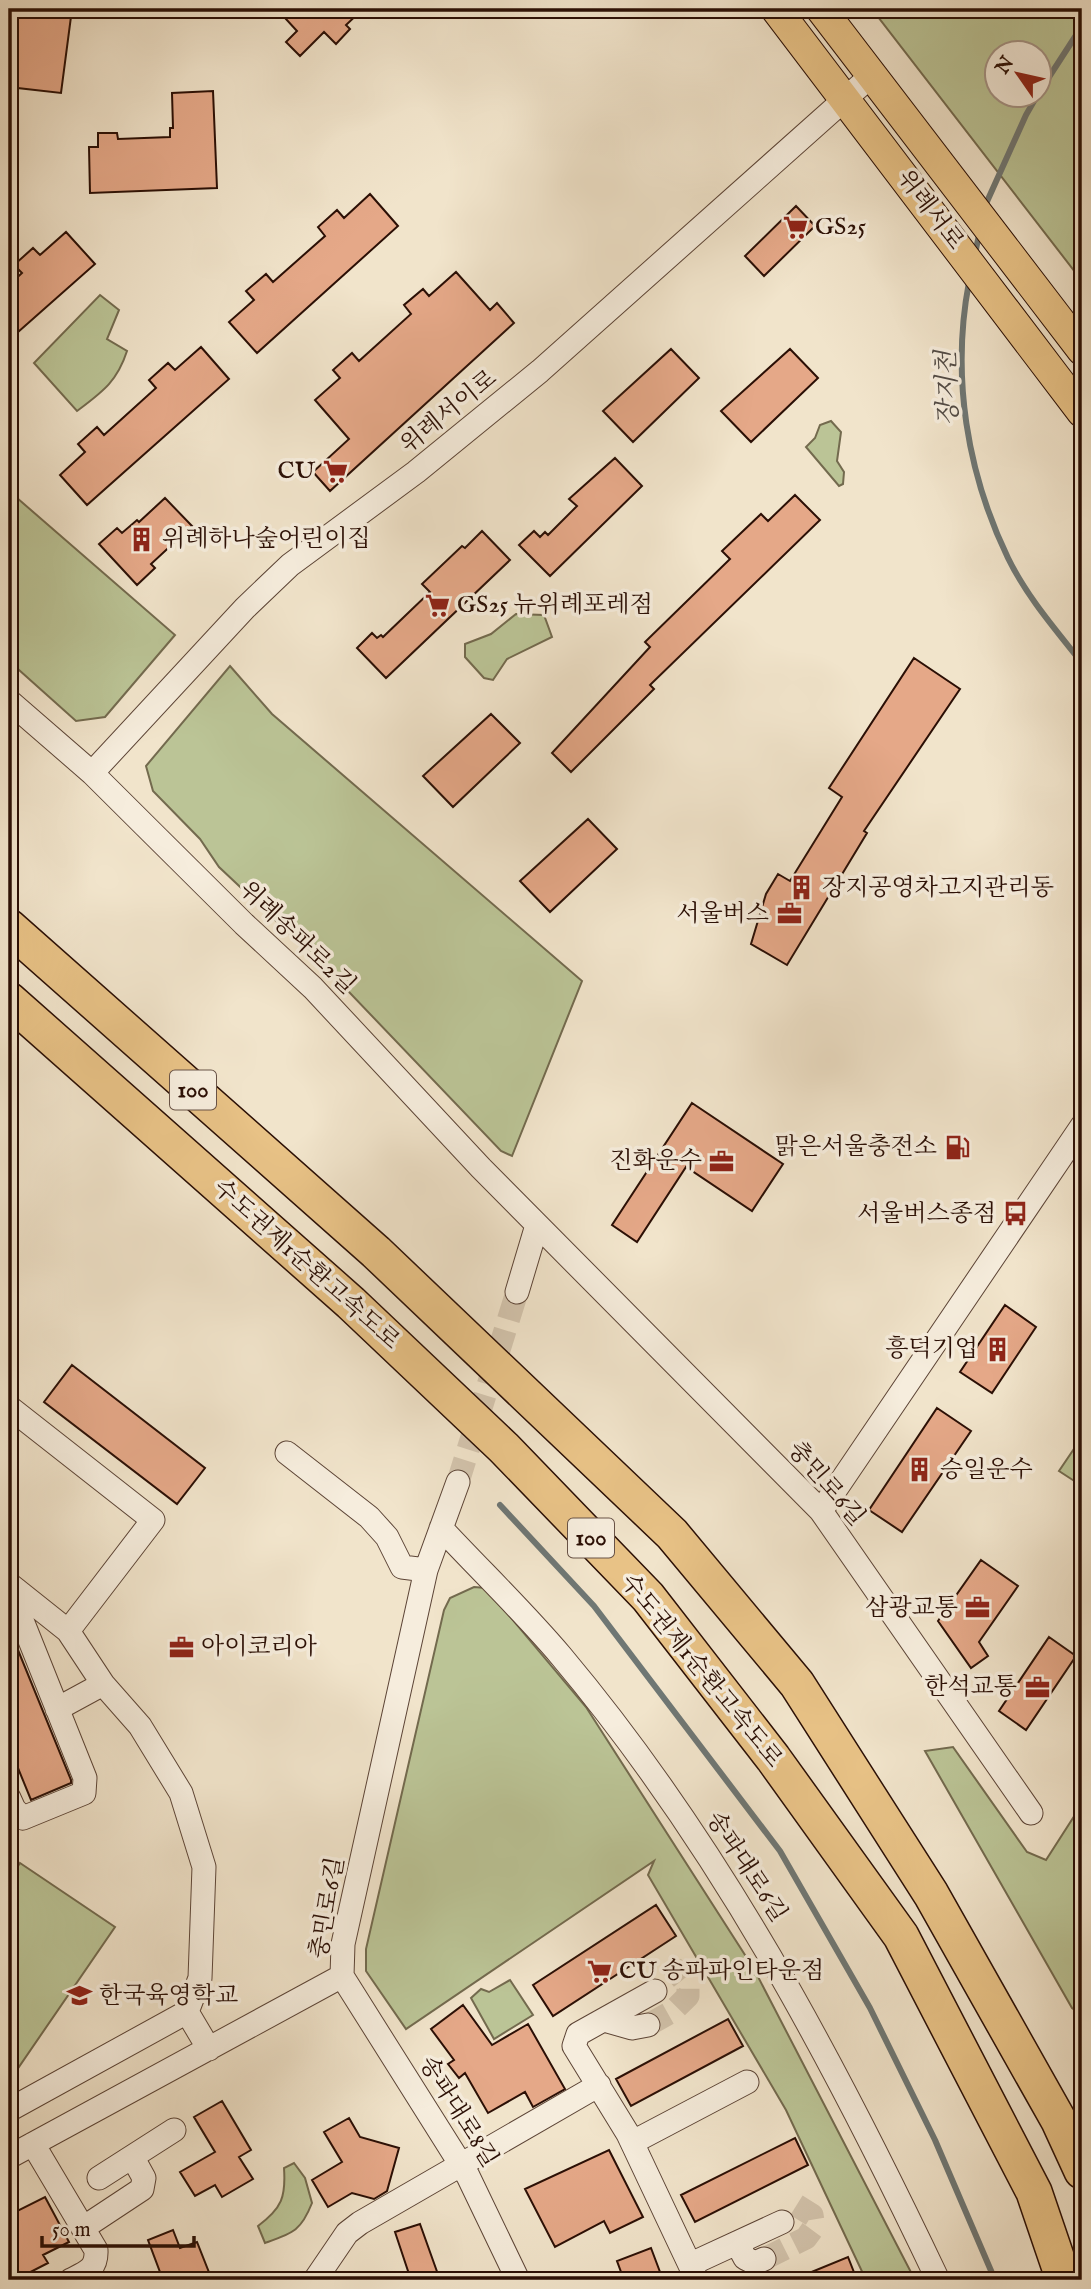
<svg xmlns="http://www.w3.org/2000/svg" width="1091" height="2289" viewBox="0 0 1091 2289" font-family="'IM FELL English','Noto Serif KR',serif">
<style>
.green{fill:#bbc496;stroke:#736a4e;stroke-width:2;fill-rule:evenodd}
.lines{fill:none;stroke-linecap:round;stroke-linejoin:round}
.stream{stroke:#6f7774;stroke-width:6}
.building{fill:#e5a888;stroke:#2b0f05;stroke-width:2}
.minor-tunnel{stroke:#d3c4ad;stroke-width:23;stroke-dasharray:23 11;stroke-linecap:butt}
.minor-casing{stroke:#5c4436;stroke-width:25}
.major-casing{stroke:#2b0f05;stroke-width:32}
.highway-casing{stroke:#2b0f05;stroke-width:38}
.minor{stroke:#f6eddd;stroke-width:23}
.major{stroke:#e8c286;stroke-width:30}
.highway{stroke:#e8c286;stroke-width:35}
.labels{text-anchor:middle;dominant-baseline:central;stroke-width:7;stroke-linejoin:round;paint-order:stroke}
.shield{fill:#f6eddd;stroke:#685246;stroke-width:2}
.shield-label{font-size:23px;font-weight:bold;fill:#2b0f05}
.street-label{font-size:24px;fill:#2b0f05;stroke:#f6eddd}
.poi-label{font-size:24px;fill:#2b0f05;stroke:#f6eddd;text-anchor:start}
.water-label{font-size:26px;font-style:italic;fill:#534c46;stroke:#f6eddd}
</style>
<rect width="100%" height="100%" fill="#f1e4cb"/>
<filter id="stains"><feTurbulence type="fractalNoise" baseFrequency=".00286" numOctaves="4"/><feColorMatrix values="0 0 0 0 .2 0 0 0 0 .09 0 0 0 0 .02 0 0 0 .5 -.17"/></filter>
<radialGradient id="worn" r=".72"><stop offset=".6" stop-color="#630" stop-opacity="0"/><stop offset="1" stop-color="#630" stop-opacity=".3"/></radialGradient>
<path class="green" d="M871,9H1082V281L878,17ZM996,52H1038V94H996Z
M100,295L119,310L107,339L127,351C117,382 102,392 77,411L34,363Z
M831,421L841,432L837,461L844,472L843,484L839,486L806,447L815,438L820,425Z
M9,491L175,635L105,717L76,721L9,661Z
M516,614L544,615L552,637L507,659L493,680L484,678L465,657V644L491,634Z
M230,666L272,714L582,981L512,1156L501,1151L328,970L219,867L200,839L153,791L146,766Z
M1082,1437V1486L1059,1471Z
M474,1587L486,1588L586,1707L754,1969L915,2280H866L786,2110L648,1875L654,1861L406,2029L366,1971V1949L444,1610L450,1598Z
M953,1747L1027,1852L1046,1860L1082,1804V2015L1072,2008L925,1751Z
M20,1863L115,1927L12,2077L9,2075V1880Z
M510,1980L533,2015L494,2039L471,1998L481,1989L489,1992Z
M294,2163L305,2178L312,2203C301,2231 293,2233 265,2243L258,2226C282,2208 286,2197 284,2168Z"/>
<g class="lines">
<path class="stream" d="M1038,94L1082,26
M985,206L1026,115L1038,94
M975,254L980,230
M969,282C951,376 967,473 1008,558C1027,597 1056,630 1082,663
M500,1505L594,1606L780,1851L870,2008L935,2140L995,2280"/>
</g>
<path class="building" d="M18,9H72L61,93L9,87V42L14,43Z
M293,9H363L346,25L350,29L336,44L324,32L300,56L286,42L297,31L285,18Z
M213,91L217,188L90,193L89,147H98V133H117L118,139L170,137V128H173L172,93Z
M370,194L398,226L257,353L229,322L254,300L246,291L266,274L273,282L325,236L318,227L337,210L344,218Z
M796,206L815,226L764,276L745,256Z
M66,232L95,264L9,340V285L22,273L14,265L33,248L40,255Z
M456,272L490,310L497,303L514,323L330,491L313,472L349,439L315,400L340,378L333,370L352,353L359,361L411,314L404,305L423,289L429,296Z
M201,347L229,379L87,505L60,475L85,452L78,444L97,427L104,435L156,388L149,380L168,363L175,370Z
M671,349L699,378L633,442L603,411Z
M790,349L818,378L751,442L721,411Z
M615,458L642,486L550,576L519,545L534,531L540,537L545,532L548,535L577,506L569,499Z
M795,495L820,520L650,685L654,689L571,772L552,753L650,647L645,642L730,559L722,551L761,514L768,521Z
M165,498L192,526L151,564L155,568L137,585L99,544L117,528L122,533L137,520L139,522Z
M482,531L510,560L386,678L357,648L372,633L377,638L381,635L383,637L430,592L422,584L462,546L465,548Z
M914,658L960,689L864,831L867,833L787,965L751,944L766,894L778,874L790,881L842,797L829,788Z
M491,714L520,743L453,807L423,776Z
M588,819L617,849L550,912L520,881Z
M692,1103L783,1164L752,1211L686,1167L637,1242L612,1225Z
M1005,1305L1036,1327L992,1393L960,1372Z
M72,1365L205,1468L177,1504L44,1402Z
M937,1408L971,1431L902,1532L869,1510Z
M981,1560L1018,1586L979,1642L988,1656L971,1668L938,1621Z
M9,1628L71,1780V1783L31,1800L9,1746Z
M1049,1637L1076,1656L1026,1730L999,1711Z
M656,1905L676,1936L553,2016L533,1985Z
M463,2005L492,2045L528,2024L565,2089L533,2107L525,2092L488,2113L465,2073L459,2078L448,2064L454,2060L431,2029Z
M728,2019L743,2046L631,2106L616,2079Z
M222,2101L251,2150L239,2157L253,2179L222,2197L215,2185L195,2196L180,2172L215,2152L194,2117Z
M349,2118L360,2137L399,2148L387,2191L374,2199L352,2193L328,2207L312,2180L342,2162L324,2132Z
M795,2138L808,2165L695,2222L681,2195Z
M609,2150L643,2217L610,2233L604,2221L555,2247L525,2189Z
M45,2197L69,2242L43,2255L48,2263L17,2279L9,2262V2215Z
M420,2224L440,2280H411L395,2232Z
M173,2230L180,2248L197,2242L212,2280H163L148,2240Z
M651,2248L663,2280H624L617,2261Z
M848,2257L857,2280H792Z"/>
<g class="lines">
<path class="minor-tunnel" d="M458,1482L517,1292
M648,2025L673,2011L688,1996V1986L672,1966
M764,2259L806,2238L814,2227L812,2215L796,2205"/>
<defs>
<path id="minor" d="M9,701L92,773L244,924L313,988L481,1168L821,1511L1031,1813
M92,773L245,608L290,565L416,472L540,371L872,75
M517,1292L537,1225
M9,1407L153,1520L68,1631
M287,1453L369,1517L387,1537L402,1567L426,1570
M821,1511L1082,1126
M441,1528C480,1570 523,1611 561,1656C719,1844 833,2059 938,2280
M9,1584L68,1631L103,1684L140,1726L181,1793L204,1867L200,1978L187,2012L9,2110
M9,1588L85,1778L84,1793L23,1818L14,1809L9,1798
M57,1709L103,1684
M342,1976L343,1944L426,1570L458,1482
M342,1976L468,2176L518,2280
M655,1991L578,2034L574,2046L628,2134L697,2280
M187,2012L209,2049
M604,2020L632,2028L648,2025
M633,2142L747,2082
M33,2144L96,2250C97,2269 87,2272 71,2280
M9,2157L342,1976
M99,2178L174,2130
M83,2228L142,2189L144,2178L133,2158
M737,2243L745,2258L755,2263L764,2259
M691,2264L782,2222
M315,2280L347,2233L360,2223L599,2085"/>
<path id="major" d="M776,9L1082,412
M821,9L1082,350"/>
<path id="highway" d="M9,927L376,1252L672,1534L797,1684L931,1894L1059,2121L1082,2171
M9,1000L351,1303L504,1448L648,1597L773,1758L901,1936L1034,2192L1064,2280"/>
</defs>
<use href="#minor" class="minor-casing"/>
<use href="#major" class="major-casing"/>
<use href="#highway" class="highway-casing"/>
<use href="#minor" class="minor"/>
<use href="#major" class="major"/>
<use href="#highway" class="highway"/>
</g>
<defs>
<symbol id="supermarket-bare" viewBox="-9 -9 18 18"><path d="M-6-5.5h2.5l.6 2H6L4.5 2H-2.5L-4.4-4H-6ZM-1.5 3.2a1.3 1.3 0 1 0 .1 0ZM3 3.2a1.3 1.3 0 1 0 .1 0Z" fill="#8f2418" stroke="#f6eddd" stroke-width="2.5" paint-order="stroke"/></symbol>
<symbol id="building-bare" viewBox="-9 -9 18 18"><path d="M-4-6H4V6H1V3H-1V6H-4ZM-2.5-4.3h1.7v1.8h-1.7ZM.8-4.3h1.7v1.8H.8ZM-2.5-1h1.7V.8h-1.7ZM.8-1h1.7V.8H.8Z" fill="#8f2418" stroke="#f6eddd" stroke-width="2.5" paint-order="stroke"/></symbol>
<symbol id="office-bare" viewBox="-9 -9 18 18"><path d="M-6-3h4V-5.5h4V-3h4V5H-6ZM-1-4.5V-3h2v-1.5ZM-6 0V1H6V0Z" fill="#8f2418" stroke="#f6eddd" stroke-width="2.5" paint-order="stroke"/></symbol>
<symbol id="fuel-bare" viewBox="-9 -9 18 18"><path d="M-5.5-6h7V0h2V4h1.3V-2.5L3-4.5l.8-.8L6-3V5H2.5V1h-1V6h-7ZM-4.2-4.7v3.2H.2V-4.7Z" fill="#8f2418" stroke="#f6eddd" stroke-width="2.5" paint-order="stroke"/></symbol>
<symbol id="bus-bare" viewBox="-9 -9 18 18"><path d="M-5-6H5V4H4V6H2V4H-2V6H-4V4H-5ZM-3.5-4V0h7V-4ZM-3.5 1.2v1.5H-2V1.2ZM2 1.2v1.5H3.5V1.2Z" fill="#8f2418" stroke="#f6eddd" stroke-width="2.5" paint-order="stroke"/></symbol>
<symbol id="school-bare" viewBox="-9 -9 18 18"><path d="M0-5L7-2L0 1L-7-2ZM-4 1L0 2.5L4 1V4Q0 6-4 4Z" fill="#8f2418" stroke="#f6eddd" stroke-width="2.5" paint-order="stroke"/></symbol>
</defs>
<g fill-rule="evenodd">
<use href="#supermarket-bare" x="778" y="210" width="35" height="35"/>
<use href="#supermarket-bare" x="318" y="454" width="35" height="35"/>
<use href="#building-bare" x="124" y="522" width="35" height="35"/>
<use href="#supermarket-bare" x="420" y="588" width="35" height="35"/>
<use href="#building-bare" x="784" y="870" width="35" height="35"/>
<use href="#office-bare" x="772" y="896" width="35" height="35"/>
<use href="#fuel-bare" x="940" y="1130" width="35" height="35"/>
<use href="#office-bare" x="704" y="1144" width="35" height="35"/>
<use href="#bus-bare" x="998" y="1196" width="35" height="35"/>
<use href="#building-bare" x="980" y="1332" width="35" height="35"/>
<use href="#building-bare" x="902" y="1452" width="35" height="35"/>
<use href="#office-bare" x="960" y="1590" width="35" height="35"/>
<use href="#office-bare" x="164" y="1630" width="35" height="35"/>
<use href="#office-bare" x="1020" y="1670" width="35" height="35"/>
<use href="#supermarket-bare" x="582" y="1954" width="35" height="35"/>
<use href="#school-bare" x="62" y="1978" width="35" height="35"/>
</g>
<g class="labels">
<g class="shield">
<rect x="170" y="1070.5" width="46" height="39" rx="5"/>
<rect x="568" y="1518.5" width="46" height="39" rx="5"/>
</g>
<g class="shield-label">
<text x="193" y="1090">100</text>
<text x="591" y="1538">100</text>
</g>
<g class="street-label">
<text transform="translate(930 210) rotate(53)">위례서로</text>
<text transform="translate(449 412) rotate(-39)">위례서이로</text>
<text transform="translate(297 938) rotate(44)">위례송파로2길</text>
<text transform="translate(306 1265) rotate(42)">수도권제1순환고속도로</text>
<text transform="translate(826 1484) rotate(49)">충민로6길</text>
<text transform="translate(701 1671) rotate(51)">수도권제1순환고속도로</text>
<text transform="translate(746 1867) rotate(57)">송파대로6길</text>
<text transform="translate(328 1908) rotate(-80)">충민로6길</text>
<text transform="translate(458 2112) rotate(58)">송파대로8길</text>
</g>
<g class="poi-label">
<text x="815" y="227">GS25</text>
<text x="315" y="471" text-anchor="end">CU</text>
<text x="162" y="539">위례하나숲어린이집</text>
<text x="457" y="605">GS25 뉴위례포레점</text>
<text x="822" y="888">장지공영차고지관리동</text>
<text x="769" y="914" text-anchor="end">서울버스</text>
<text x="937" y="1147" text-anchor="end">맑은서울충전소</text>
<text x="702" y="1161" text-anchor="end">진화운수</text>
<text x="996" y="1214" text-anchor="end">서울버스종점</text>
<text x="978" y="1349" text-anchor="end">흥덕기업</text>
<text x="940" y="1470">승일운수</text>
<text x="958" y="1608" text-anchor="end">삼광교통</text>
<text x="201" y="1647">아이코리아</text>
<text x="1017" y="1687" text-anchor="end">한석교통</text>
<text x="619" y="1971">CU 송파파인타운점</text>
<text x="99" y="1996">한국육영학교</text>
</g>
<g class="water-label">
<text transform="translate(948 388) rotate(-92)">장지천</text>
</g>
</g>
<rect width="1091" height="2289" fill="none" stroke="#f1e4cb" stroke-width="35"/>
<rect x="10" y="10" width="1070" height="2268" fill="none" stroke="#2b0f05" stroke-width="3.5"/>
<rect x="18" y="18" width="1056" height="2254" fill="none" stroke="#2b0f05" stroke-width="2"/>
<g transform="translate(1018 74) rotate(304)"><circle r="33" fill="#f6eddd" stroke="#a59487" stroke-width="2"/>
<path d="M0-5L12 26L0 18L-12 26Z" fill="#8f2418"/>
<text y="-10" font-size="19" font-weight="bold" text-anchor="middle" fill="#2b0f05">N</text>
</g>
<path d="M42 2236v10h152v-10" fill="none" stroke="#2b0f05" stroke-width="3.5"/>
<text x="52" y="2236" font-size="21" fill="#2b0f05" stroke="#f6eddd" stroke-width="5" paint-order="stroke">50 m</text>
<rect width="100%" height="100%" filter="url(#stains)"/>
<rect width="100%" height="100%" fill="url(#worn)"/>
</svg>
